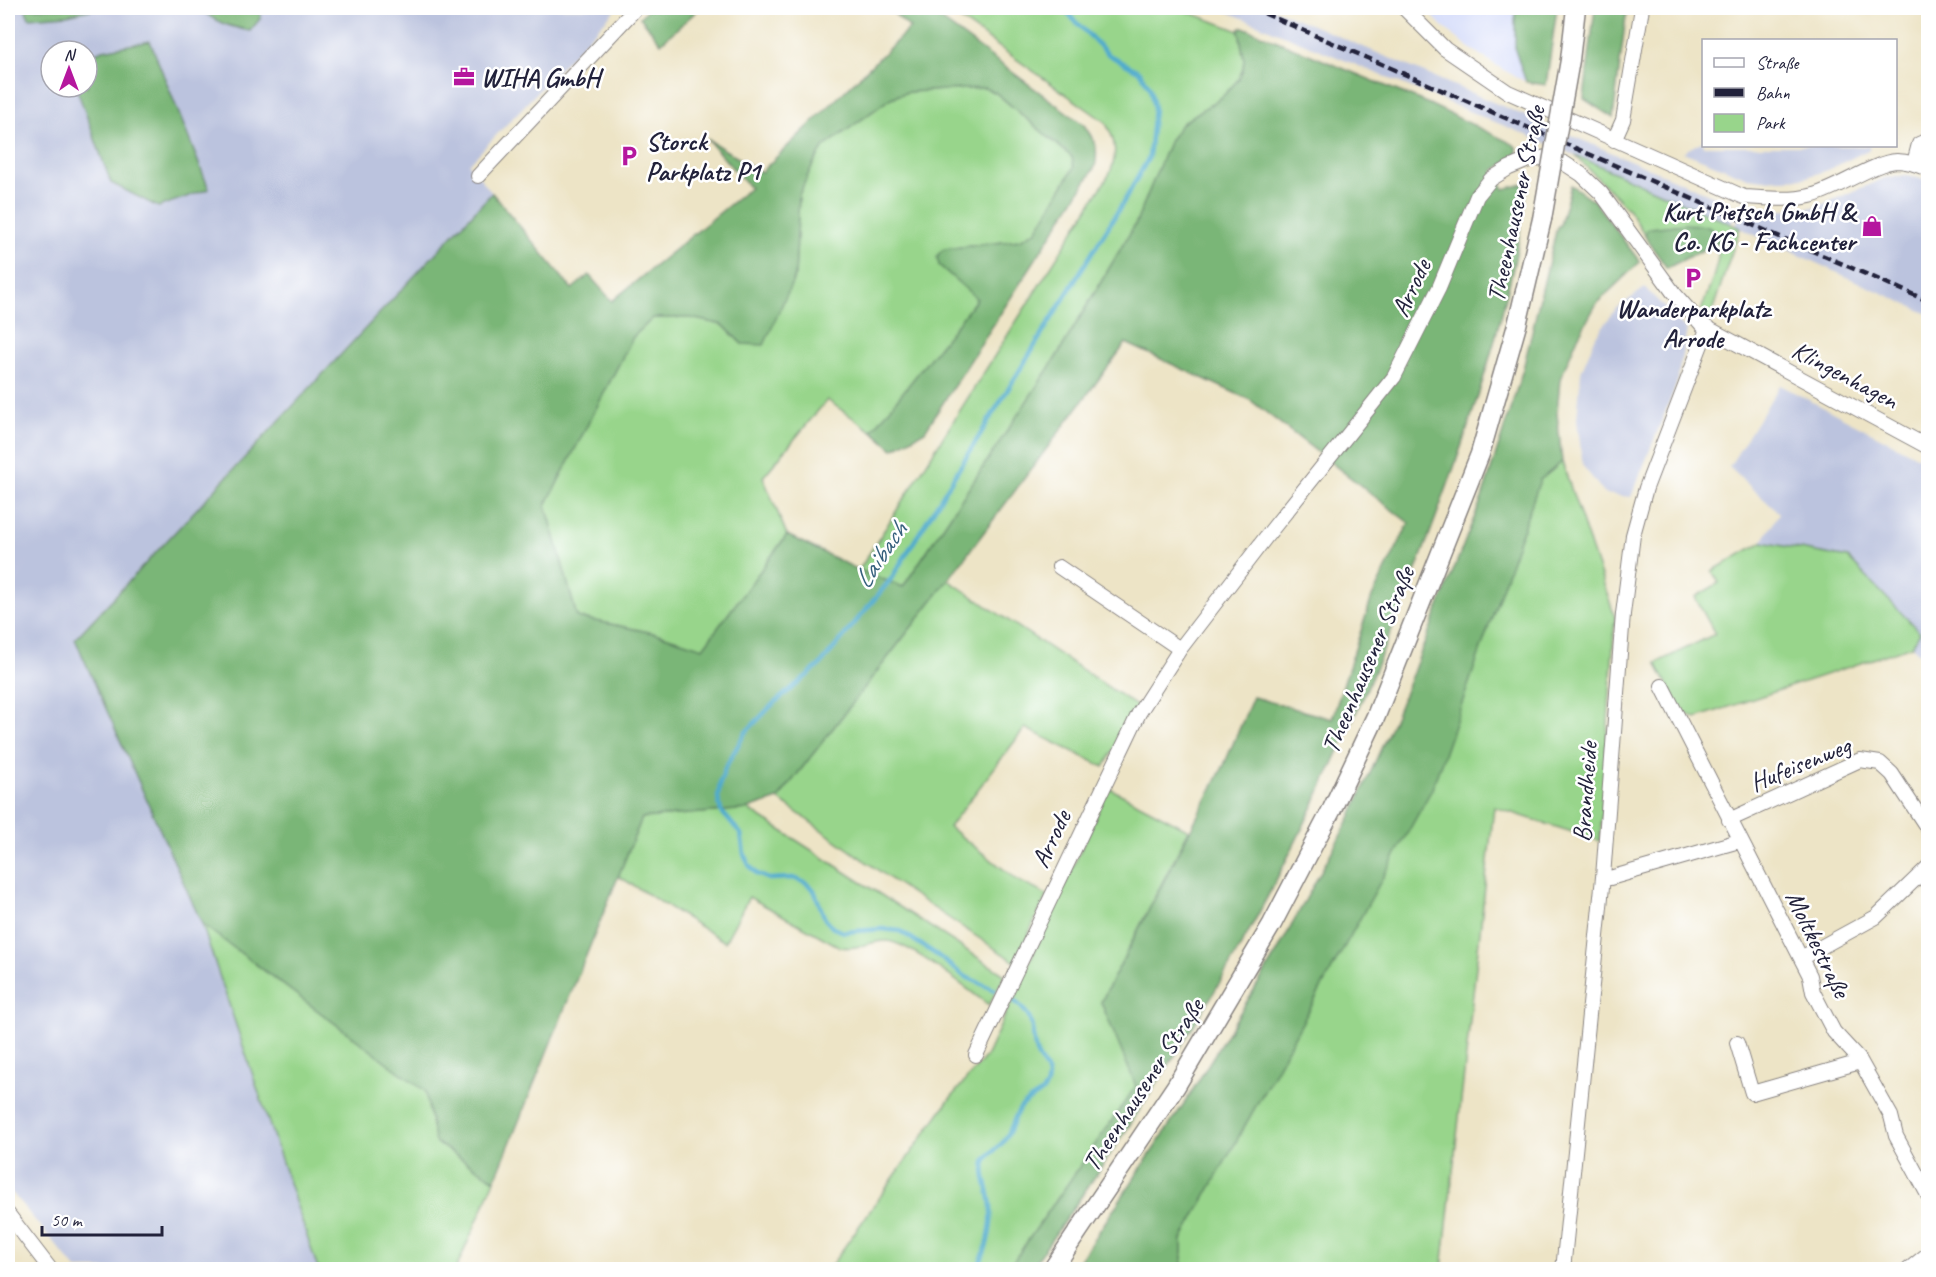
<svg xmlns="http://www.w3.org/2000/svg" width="1936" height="1277" viewBox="0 0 1936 1277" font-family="Caveat,sans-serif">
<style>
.built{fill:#d1d9f9}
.industrial{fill:#bbc3de;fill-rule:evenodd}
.green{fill:#98d58b;stroke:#5d7c63;stroke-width:1.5}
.forest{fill:#7ab677;stroke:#4e6c59;stroke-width:1.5}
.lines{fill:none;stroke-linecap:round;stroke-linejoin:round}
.stream{stroke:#4fabcd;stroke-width:4.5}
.street-casing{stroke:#888380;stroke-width:16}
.secondary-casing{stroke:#888380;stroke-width:21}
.street{stroke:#fff;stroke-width:14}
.secondary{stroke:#fff;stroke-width:18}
.rail{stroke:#22223b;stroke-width:4.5;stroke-dasharray:9 4.5;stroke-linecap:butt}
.secondary-bridge-casing{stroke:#888380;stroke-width:21;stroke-linecap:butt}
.secondary-bridge{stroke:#fff;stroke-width:18}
.labels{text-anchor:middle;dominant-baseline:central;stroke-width:5;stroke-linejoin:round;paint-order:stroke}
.poi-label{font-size:26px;font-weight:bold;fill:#22223b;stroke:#fff;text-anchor:start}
.street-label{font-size:26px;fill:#22223b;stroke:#fff}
.water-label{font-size:27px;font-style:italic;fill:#36607d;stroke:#fff}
</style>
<rect width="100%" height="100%" fill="#fff"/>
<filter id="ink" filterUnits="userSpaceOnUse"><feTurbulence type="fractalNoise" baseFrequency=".0167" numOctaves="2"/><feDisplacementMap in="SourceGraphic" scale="12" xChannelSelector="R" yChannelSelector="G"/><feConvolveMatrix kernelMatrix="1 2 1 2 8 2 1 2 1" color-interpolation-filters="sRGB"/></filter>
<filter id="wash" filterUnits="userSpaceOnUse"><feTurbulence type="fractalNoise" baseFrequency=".008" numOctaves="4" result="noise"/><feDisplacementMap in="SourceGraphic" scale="24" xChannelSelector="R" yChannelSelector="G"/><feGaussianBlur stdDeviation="1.35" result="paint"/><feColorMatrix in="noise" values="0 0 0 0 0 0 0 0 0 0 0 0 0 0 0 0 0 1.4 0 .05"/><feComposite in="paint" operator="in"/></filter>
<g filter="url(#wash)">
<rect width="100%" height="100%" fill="#ede4c6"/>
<path class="built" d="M1425,8H1515V50L1526,82L1502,69L1468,47L1442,26Z"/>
<path class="industrial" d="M8,8H617L469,164L492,193L75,638L202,924L318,1269H76L8,1188ZM51,51H87V87H51Z
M1218,8H1272L1730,203L1732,209L1737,211L1731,224L1575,155Z
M1703,141L1704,146H1868L1870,149L1828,170L1804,178L1763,180L1748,178L1683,152Z
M1907,175L1928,181V314L1735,226L1740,213L1746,215L1748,209L1751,208L1774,211L1816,207L1885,178Z
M1645,288L1687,330L1676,385L1631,497L1605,494L1583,466L1577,420L1581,372L1596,336L1616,309Z
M1780,385L1928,462V662L1912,646L1920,632L1848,558L1762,542L1779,513L1729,467Z"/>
<path class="green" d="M944,8H1178L1239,31L1244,59L1243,69L1238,80L1222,97L1182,123L1170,140L1136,223L1057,356L903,587L859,570L1109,175C1118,155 1116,140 1105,122Z
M985,88L996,93L1072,157L1074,168L1036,231L1020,240L945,249L940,252L939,265L977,298L940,349L872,431L827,400L763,477L787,535L703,648L658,634L577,617L546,505L633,337L653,318H691L723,325L742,344L795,276L799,195L813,164L824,147L891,98L907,92Z
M1575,155L1740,228L1710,318L1701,311C1708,289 1729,249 1712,229L1646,230L1645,235L1629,210Z
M1562,462L1615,617L1600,841L1494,807L1442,1269L1182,1270V1240L1540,480Z
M1762,542L1848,558L1920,632L1912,646L1696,718L1682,712L1656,663L1715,634L1695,597L1719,583L1712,571Z
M948,580L1138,707L1104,767L1025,728L949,827L1019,881L1047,895L1015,962L896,883L778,799Z
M1109,788L1189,830L1101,1002L1137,1086L1008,1269L828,1270L948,1101L987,1055Z
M748,809L1005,975L989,1005C968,990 908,941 886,941C868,941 859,950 840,947L749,897L725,942L618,876L642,818Z
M202,924L426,1091L435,1142L495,1180L456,1269H318Z"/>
<path class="forest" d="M25,8H98L67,15L29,18Z
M199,8H262L260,19L250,31C228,26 216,23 199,8Z
M649,8H700L661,43L640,17Z
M888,8H925L1084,125C1095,142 1099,146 1095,167L925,431L893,449L872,431L977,299L939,265L937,257L940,252L945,249L1020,240L1036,231L1074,167L1072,157L996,93L985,88L907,92L891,98L824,147L813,164L799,195L795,276L764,345L742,344L723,325L691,318H653L633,337L546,505L577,617L658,634L703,648L787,535L859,570L903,587L1057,356L1136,223L1170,140L1182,123L1222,97L1238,80L1243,69L1244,59L1239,31L1240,28L1243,27L1429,104L1513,144L1517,148V155L1493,171L1504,189L1528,183C1524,205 1521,227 1517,249C1511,280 1502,312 1494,343C1469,430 1438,515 1404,600C1353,725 1297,848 1230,965C1169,1070 1100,1170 1031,1269H1008L1136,1086L1101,1002L1224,765L1253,697L1332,719L1372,597L1409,523L1250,400L1126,343L948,580L778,799L748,809L642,818L495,1180L435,1142L425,1091L202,924L75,639L492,193L572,289L589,275L612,301L750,188L707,139L761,172L910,28Z
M1515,8H1557L1546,85L1526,82L1515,50Z
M1595,8H1627L1613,118L1584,99Z
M150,41L209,189L158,207L111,183L76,87H87V56L103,50Z
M1571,185L1594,201L1640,262L1597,303L1578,337L1560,379L1557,413L1562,462L1540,480L1432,789L1182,1239V1269H1074L1189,1096L1276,954L1351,816L1396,715L1482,498L1523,369L1557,227L1560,225Z
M1684,224C1702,226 1713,222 1718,242L1667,268L1647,240L1645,235L1646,230L1650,228Z"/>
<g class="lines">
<path class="stream" d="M995,990L964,976L937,955L900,931L882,929L844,932L833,928L825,919L814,890L806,883L793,878L769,879L757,874L749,865L744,854L741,834L721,811L718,798L720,783L725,768L745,733L772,705L821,664L891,579L1126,198L1149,157L1154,108L1150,88L1140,72L1109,55L1068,14L1064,8
M976,1270C989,1247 995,1219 989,1194C987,1184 982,1173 985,1162C988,1153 998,1149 1003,1142C1012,1132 1013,1116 1022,1106C1033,1095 1048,1095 1048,1077C1047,1065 1036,1059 1035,1048C1031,1024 1034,1016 1013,1000"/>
</g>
</g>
<g filter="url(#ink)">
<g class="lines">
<defs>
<path id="street" d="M1404,8L1445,49L1508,92L1744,197C1766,198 1789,201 1810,196C1836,190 1874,162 1897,161C1908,161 1918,165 1928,169
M1614,140L1623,120L1642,8
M1914,163L1919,144L1928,140
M478,176L636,8
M1059,567L1180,649
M1662,686L1810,976L1813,992L1834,1032L1859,1059L1891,1116L1896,1136L1928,1195
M1729,820L1860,760L1880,763L1892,774L1928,829
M1603,877L1610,878L1739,841
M1801,958L1876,917L1928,867
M1737,1043L1752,1093L1860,1062
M976,1055L1139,713L1180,649L1266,537L1394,377L1439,288L1477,196L1491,179L1509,168L1526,161L1546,157L1564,163L1581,174L1601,193L1673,292L1702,325L1928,447
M8,1214L51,1270
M1563,1270L1603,877L1623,614L1633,535L1646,488L1707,329
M1908,1270L1928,1254"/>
<path id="secondary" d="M1570,60L1576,8
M1052,1270L1176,1086L1272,924L1332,809L1376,716L1480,454L1517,325L1542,219"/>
</defs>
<use href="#street" class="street-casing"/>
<use href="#secondary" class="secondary-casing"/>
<use href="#street" class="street"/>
<use href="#secondary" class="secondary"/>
<path class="rail" d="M1252,8L1928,301"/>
<defs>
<path id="secondary-bridge" d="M1542,219L1570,60"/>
</defs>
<use href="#secondary-bridge" class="secondary-bridge-casing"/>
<use href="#secondary-bridge" class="secondary-bridge"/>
</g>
</g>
<defs>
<symbol id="office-bare" viewBox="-9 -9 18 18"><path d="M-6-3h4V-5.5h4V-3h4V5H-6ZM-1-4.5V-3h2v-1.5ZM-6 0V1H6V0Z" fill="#b5179e" stroke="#fff" stroke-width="2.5" paint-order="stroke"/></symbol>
<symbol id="parking-bare" viewBox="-9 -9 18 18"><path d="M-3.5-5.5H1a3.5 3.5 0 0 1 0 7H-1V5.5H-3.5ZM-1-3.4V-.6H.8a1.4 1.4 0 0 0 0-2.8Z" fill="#b5179e" stroke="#fff" stroke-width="2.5" paint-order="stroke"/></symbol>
<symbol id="shop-bare" viewBox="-9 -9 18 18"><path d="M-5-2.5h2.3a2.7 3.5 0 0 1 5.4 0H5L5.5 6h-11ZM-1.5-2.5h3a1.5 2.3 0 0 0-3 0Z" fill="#b5179e" stroke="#fff" stroke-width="2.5" paint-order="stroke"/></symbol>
</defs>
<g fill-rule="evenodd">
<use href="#office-bare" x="449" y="62" width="30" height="30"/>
<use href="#parking-bare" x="614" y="141" width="30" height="30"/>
<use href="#shop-bare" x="1857" y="211" width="30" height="30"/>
<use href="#parking-bare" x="1678" y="263" width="30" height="30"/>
</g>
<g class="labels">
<g class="poi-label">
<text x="481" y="77">WIHA GmbH</text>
<text x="646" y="141">Storck<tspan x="646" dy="30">Parkplatz P1</tspan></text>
<text x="1855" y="211" text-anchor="end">Kurt Pietsch GmbH &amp;<tspan x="1855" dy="30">Co. KG - Fachcenter</tspan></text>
<text x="1693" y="308" text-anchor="middle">Wanderparkplatz<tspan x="1693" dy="30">Arrode</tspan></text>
</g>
<g class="street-label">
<text transform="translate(1516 204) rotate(-78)">Theenhausener Straße</text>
<text transform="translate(1411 288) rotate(-65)">Arrode</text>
<text transform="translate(1845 375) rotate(28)">Klingenhagen</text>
<text transform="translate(1368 660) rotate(-67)">Theenhausener Straße</text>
<text transform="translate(1800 764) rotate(-22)">Hufeisenweg</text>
<text transform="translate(1585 792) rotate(-86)">Brandheide</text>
<text transform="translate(1051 839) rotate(-65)">Arrode</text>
<text transform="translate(1818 944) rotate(64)">Moltkestraße</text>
<text transform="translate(1143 1085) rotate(-57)">Theenhausener Straße</text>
</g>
<g class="water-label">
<text transform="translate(880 555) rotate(-56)">Laibach</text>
</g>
</g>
<rect width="1936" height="1277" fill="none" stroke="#fff" stroke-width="30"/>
<rect x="1702" y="39" width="195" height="108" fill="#ffffff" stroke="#a7a7b1" stroke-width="1.5"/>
<rect x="1714" y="58" width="30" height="9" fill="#ffffff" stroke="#a7a7b1" stroke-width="1.5"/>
<text x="1756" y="69" font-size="18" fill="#22223b">Straße</text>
<rect x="1714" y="88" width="30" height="9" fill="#22223b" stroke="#a7a7b1" stroke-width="1.5"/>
<text x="1756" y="99" font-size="18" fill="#22223b">Bahn</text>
<rect x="1714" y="114" width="30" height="18" fill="#98d58b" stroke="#a7a7b1" stroke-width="1.5"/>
<text x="1756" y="129" font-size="18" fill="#22223b">Park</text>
<g transform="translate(69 69)"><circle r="28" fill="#ffffff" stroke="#a7a7b1" stroke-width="1.5"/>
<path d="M0-4.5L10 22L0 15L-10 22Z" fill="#b5179e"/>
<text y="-9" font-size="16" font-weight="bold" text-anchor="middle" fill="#22223b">N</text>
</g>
<path d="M42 1226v9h120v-9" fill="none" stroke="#22223b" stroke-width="3"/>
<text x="51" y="1226" font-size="18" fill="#22223b" stroke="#ffffff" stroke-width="4.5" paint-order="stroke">50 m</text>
</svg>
